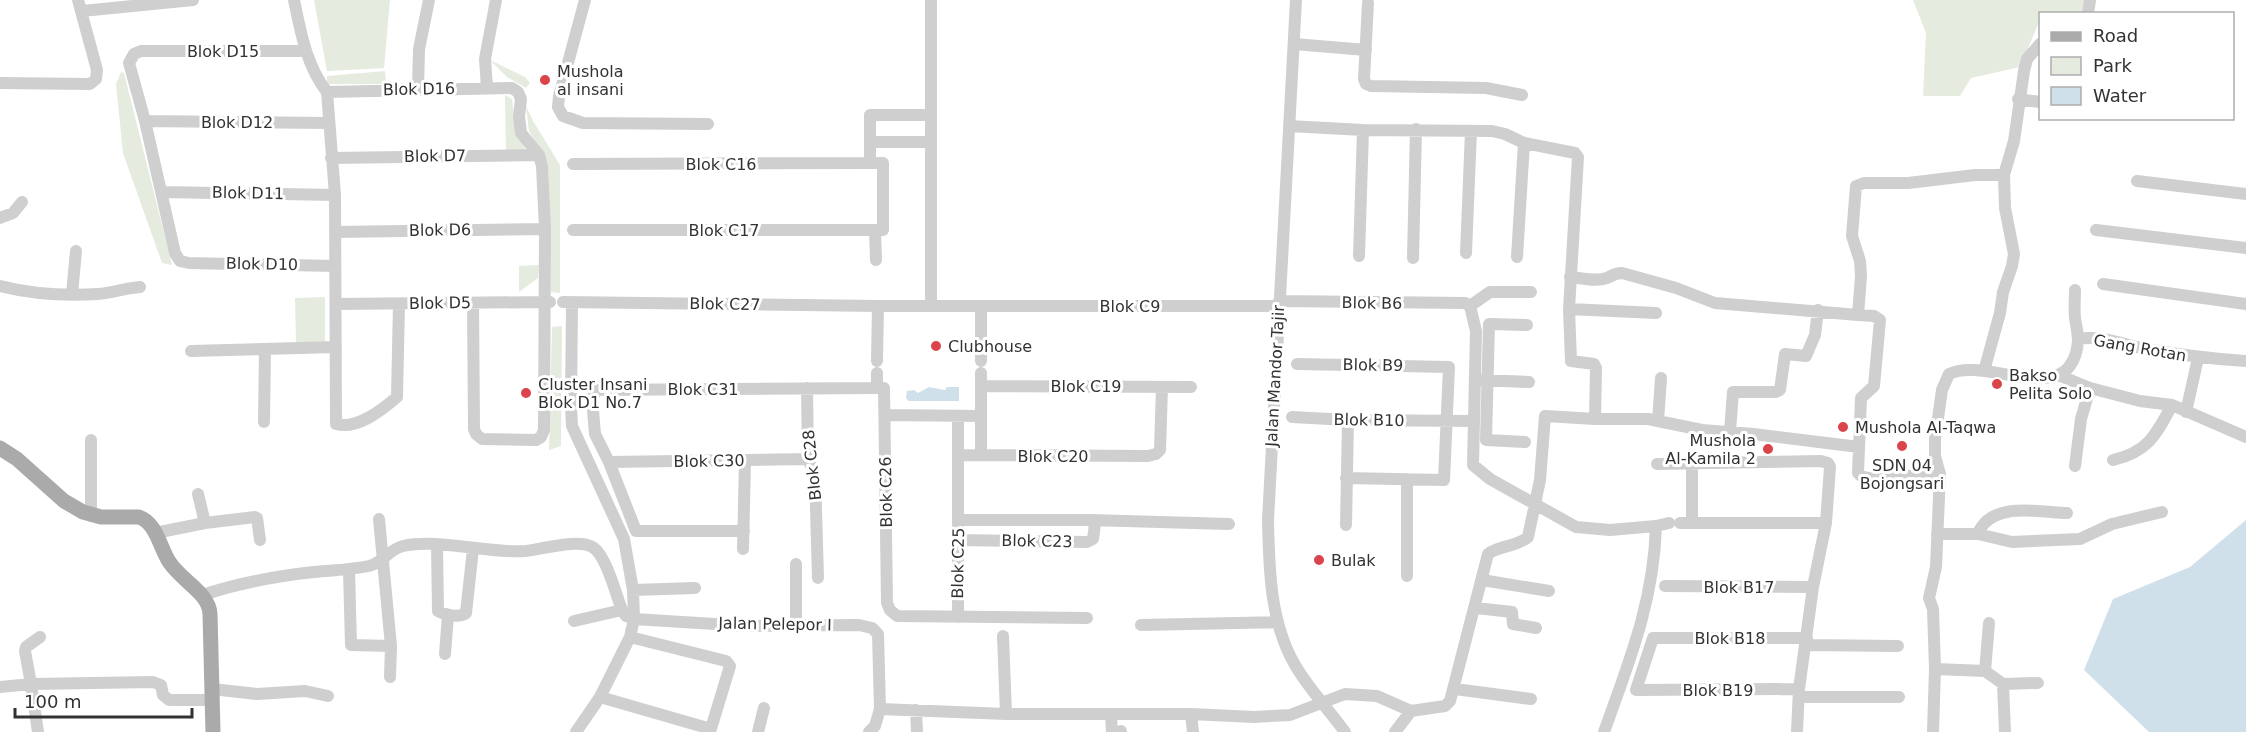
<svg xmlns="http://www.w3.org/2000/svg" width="2246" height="732" viewBox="0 0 2246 732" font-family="'DejaVu Sans',sans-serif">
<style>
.green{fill:#e5ebdf}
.water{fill:#d0e0eb}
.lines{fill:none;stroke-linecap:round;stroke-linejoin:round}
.minor{stroke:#cfcfcf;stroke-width:12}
.major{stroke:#aaa;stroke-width:15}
.poi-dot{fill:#da444a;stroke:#fff;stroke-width:2}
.labels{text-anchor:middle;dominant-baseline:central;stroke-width:6;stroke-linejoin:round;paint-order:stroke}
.street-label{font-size:16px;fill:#323232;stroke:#fff}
.poi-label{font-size:16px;fill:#323232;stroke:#fff;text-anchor:start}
</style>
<rect width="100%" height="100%" fill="#fff"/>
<path class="green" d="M314,0H390L384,68L327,71Z
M1913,0H2096L2094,13L2040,14V20L2020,67L1971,78L1960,96H1923L1926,33Z
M490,60L525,77L530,83L526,88L507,77Z
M385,71L386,84H327V76Z
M121,72L124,73L172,265L162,263L123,153L116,84Z
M505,95L512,99L516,131L526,151H506Z
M526,106L533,121L560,165V293L551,292L548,163L529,131Z
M539,265L538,278L519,292V266Z
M325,297V342L296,343L295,298Z
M562,326L561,446L549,450L552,327Z"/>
<path class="water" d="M929,387L945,390L947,387H959V401H909L906,398L907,391L914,390L918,393Z
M2246,520V732H2149L2084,670L2113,599L2190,567Z"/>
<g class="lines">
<path class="minor" d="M294,0C301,33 306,65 327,92L335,195L336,424C357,430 382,410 397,397L399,304
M585,0L559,96L558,107L563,116L583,123L708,124
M931,0V305
M1296,0L1268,520C1269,569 1270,622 1295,665C1309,689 1329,710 1345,732
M1368,3L1364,79L1366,84L1371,86L1486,88L1522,95
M82,11L193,0
M2088,14L2090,0
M1294,44L1366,50
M305,51H141L134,54L129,63L145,121L175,253L180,261L189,263L335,266
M0,83L90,84L96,79L97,70L78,0
M487,88L485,59L496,0
M418,89L419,49L429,0
M327,92L512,88L518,92L521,99L519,117L521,133L539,155L542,166L545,229L544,430L541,437L536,440L482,439L476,434L474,429L473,303
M2018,99L2040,102
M145,121L329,123
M1289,126L1363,130L1492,131L1505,134L1524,143L1575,153L1578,157L1569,309L1656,313
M870,142H930
M331,158L539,155
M573,164L870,163
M2137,181L2246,194
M161,192L335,195
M0,218L13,213L22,202
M573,230H875
M2096,230L2246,248
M335,232L545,229
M1466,253L1471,131
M1359,256L1363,130
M1517,257L1524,143
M1413,258L1416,129
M876,260L875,230H883V163H870V115H930
M1570,277C1582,278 1596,282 1607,278C1613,275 1615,273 1622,273L1676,288L1715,303L1858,315
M2103,284L2246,304
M0,286C32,294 65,296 98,294C112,293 126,288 140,287
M72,294L76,251
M1279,301L1465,303L1470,306L1476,331L1473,465L1490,479L1576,527L1610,530L1656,526
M563,302L878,306H1279
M572,303L571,406L572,426L624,539L633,590L634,619L630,637L600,697L576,732
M336,304L550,302
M1470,306L1490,292H1531
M1569,309L1571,361L1594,364L1596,368L1595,419
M2078,339C2104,335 2122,345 2147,349C2180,355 2213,359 2246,361
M191,351L336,347
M877,361L878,306
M981,361V306
M1297,364L1449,367L1444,480L1346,478
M1984,371L2000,313L2003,292L2012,266L2014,254L2005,208L2004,175L2014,141L2024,71L2027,59L2040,44
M2058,375L2090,388L2140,401L2172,405L2246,437
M1480,380L1529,382
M981,386L1191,387
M807,388L808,459L815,475L818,578
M877,388H884L887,603L890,610L897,616L1087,618
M2186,412L2198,358
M885,415L981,416V373
M981,416V455
M1292,417L1348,420L1474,421
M1658,421L1661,378
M264,422L265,349
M1730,431L1733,392H1776L1780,390L1785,354L1806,356L1815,335L1818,310
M91,440V516
M1525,442L1486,440L1489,324L1527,325
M958,455L1148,456L1156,454L1160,450L1162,387
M2113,460C2148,452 2156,435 2172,405
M609,462L808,459
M1657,464L1821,461L1828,463L1830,467L1826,523L1813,587L1799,689L1797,732
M2075,466L2081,419L2090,388
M1940,474L1867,478L1861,476L1858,473L1861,398L1874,386L1880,320L1874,316L1858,315L1861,276L1860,261L1852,236L1856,186L1864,183H1908L1975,175H2004
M198,494L205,523
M379,519L391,646L390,677
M959,520H1090L1229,524
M1680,523H1692V464
M1692,523H1826
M1346,525L1348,420
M744,531H636L609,462L595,434L592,399L596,390L877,388V373
M155,533L205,523L255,517L257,518L260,540
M1937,534H1978C1990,501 2039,512 2067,513
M1978,534L2012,542L2080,539L2112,524L2162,512
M959,540L1087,542L1093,539L1095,524L1090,520
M437,545L438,611C445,615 459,618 466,613L473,549
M743,549L745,461
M796,564V626
M349,570L351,645L391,646
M1407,576V479
M1482,580L1549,591
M1665,586L1813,587
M633,590L695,588
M202,595C239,583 276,576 314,572C332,570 350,570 369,566C383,563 389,549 403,546C440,538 487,554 526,551C543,549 580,538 594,548C607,558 616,595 622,610L626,616L634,619L747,626L859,625L872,628L878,634L880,709L1006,714H1191L1254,717L1290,715L1345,694L1377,696L1411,711L1445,706L1450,701L1488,554C1500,545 1517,547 1528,537L1540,480L1545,416L1595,419H1648L1702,430L1753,434L1859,447
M1476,608L1512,612L1513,624L1536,628
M958,617V416
M574,621L622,610
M1141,625L1278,622
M1003,636L1006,714
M630,637L726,661L730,666L710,732
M1806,645L1898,646
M445,654L448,615
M1935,669L1985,671L2003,684L2038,683
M1985,671L1989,623
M2003,684L2005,732
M0,687L31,684L25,651L26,647L40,637
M212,689L257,694L305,691L328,696
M1455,689L1531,699
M1799,689L1636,690L1653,638H1807
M600,697L711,729
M1800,697H1899
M916,710L917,732
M1111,714L1112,732
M1191,714L1193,732
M1121,731V732
M38,732L31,684L153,682L161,685L163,695L169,700H212
M758,732L764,708
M869,732L875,726L880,709
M1395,732L1411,711
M1604,732C1629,662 1654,601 1656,526L1669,523
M1933,732L1935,669L1933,609L1929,598L1936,567L1940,474L1935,456V439L1942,390L1949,374C1987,355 2072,413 2078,341C2078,333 2076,325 2075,318C2074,308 2075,299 2075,290"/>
<path class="major" d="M0,448L17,459L64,501L83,512L101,517H139C157,523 160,549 170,563C183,582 209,593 210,614L213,732"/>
</g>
<g class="poi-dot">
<circle cx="545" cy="80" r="6"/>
<circle cx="936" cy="346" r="6"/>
<circle cx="1997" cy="384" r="6"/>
<circle cx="526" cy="393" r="6"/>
<circle cx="1843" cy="427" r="6"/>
<circle cx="1902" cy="446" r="6"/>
<circle cx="1768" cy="449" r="6"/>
<circle cx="1319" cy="560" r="6"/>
</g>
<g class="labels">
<g class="street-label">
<text x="223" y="51">Blok D15</text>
<text transform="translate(419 89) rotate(-1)">Blok D16</text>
<text x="237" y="122">Blok D12</text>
<text transform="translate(435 156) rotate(-1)">Blok D7</text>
<text x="721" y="164">Blok C16</text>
<text transform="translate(248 193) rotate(1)">Blok D11</text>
<text transform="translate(440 230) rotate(-1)">Blok D6</text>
<text x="724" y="230">Blok C17</text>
<text transform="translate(262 264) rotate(1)">Blok D10</text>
<text transform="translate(440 303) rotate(-1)">Blok D5</text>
<text transform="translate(1372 303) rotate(1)">Blok B6</text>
<text transform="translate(725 304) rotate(1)">Blok C27</text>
<text x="1130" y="306">Blok C9</text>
<text transform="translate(2140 348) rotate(10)">Gang Rotan</text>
<text transform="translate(1373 365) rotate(1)">Blok B9</text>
<text transform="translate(1275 376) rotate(-87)">Jalan Mandor Tajir</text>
<text x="1086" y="386">Blok C19</text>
<text x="703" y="389">Blok C31</text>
<text transform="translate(1369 420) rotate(1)">Blok B10</text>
<text x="1053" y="456">Blok C20</text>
<text transform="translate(709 461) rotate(-1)">Blok C30</text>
<text transform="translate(812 465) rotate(-96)">Blok C28</text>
<text transform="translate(886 492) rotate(-91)">Blok C26</text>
<text transform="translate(1037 541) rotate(1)">Blok C23</text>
<text transform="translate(958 563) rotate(-89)">Blok C25</text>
<text x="1739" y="587">Blok B17</text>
<text transform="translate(775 624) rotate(1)">Jalan Pelepor I</text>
<text x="1730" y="638">Blok B18</text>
<text x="1718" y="690">Blok B19</text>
</g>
<g class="poi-label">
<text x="557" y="71">Mushola<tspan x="557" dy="18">al insani</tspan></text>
<text x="948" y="346">Clubhouse</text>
<text x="2009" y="375">Bakso<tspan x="2009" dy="18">Pelita Solo</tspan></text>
<text x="538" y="384">Cluster Insani<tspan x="538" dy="18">Blok D1 No.7</tspan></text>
<text x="1855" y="427">Mushola Al-Taqwa</text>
<text x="1756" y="440" text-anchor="end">Mushola<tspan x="1756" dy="18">Al-Kamila 2</tspan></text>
<text x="1902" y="465" text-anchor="middle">SDN 04<tspan x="1902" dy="18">Bojongsari</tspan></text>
<text x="1331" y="560">Bulak</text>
</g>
</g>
<rect x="2039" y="12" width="195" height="108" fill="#ffffff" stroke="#adadad" stroke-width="1.5"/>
<rect x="2051" y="32" width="30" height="9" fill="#aaaaaa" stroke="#adadad" stroke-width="1.5"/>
<text x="2093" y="42" font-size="18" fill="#323232">Road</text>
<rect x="2051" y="57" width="30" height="18" fill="#e5ebdf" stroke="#adadad" stroke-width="1.5"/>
<text x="2093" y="72" font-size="18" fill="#323232">Park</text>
<rect x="2051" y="87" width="30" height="18" fill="#d0e0eb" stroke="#adadad" stroke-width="1.5"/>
<text x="2093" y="102" font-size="18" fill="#323232">Water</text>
<path d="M15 708v9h177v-9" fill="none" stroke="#323232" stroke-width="3"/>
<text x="24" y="708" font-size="18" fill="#323232" stroke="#ffffff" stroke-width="4.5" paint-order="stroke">100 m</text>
</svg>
